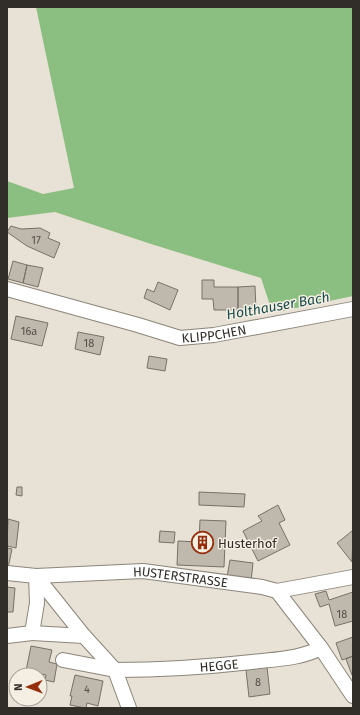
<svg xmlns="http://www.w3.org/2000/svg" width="360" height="715" viewBox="0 0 360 715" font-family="'Fira Sans',sans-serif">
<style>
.green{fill:#8bbf81}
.building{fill:#bfb8ac;stroke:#777166}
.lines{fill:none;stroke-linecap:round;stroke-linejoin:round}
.minor-casing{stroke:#8b857a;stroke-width:16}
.minor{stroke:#fff;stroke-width:14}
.labels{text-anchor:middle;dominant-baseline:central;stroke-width:3;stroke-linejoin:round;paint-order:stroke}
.number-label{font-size:11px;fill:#54504a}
.street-label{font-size:13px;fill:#312e29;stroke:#f5eee2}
.poi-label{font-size:13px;fill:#312e29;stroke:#f5eee2;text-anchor:start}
.water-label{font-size:14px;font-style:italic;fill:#184c4d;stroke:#f5eee2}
</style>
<rect width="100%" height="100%" fill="#e8e1d5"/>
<path class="green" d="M36,7H353V296L282,311L270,305L261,278L151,244L55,212L7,218V181L43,194L74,188Z"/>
<path class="building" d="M11,226L21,229L40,228L50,233L48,238L60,243L54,258L27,246L7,232Z
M13,261L27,265L23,283L8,279Z
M27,265L43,268L38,287L23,283Z
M202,280H214V287H238V310H214L213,299H202Z
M158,282L178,290L170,310L144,298L147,289L154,292Z
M255,286L256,310H238V287Z
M16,316L48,323L42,346L11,339Z
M78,332L104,337L100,355L75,349Z
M149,356L167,359L165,371L147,368Z
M17,487H22V496L16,495Z
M199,492L245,494L244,507L199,505Z
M278,505L285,520L279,523L290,545L258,561L243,531L262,521L258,516Z
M8,519L19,522L16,548L7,546Z
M200,520L226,521L224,567L177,565L178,541L199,542Z
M160,531L175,532L174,543L159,542Z
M352,531L353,533L352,562L337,543Z
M7,548L12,549L8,568H7Z
M230,560L253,563L251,581L227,577Z
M7,587L15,588L13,612H7Z
M326,591L329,600L353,592V621L335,626L329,604L320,607L315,594Z
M353,637V656L342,660L336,643Z
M31,646L52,650L49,662L57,664L54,682L45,680L46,675L26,671Z
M353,656V674L352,675L346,659Z
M267,667L270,694L249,697L246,670Z
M75,675L103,681L98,706L87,703L86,708H85L70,705L72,696H70Z"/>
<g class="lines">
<defs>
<g id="minor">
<path id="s1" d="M7,289L138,325L180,338L214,335L353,309"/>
<path id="s2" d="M7,573L36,576L143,571L262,587L277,591L353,577"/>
<path id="s3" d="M36,576L84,636L115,670C161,670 207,667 252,662C276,659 299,659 321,648"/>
<path d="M277,591L321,648L353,696"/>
<path d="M32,633L84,636"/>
<path d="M7,636L32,633L37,603L36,576"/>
<path d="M63,660L115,670L129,708"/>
</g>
</defs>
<use href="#minor" class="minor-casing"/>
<use href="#minor" class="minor"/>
</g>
<defs>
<symbol id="building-ring" viewBox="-11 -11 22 22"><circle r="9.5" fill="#f5eee2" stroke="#942e0b" stroke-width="1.5"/><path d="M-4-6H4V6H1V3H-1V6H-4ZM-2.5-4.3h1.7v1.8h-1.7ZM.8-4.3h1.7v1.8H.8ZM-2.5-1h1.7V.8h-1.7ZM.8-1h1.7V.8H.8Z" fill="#942e0b"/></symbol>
</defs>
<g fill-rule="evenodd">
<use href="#building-ring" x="190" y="530" width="25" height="25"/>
</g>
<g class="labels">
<g class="number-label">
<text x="36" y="240">17</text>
<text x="29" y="331">16a</text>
<text x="89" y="343">18</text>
<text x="342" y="614">18</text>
<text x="258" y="682">8</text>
<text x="87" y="689">4</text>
</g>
<g class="street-label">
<text stroke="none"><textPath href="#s1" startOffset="214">KLIPPCHEN</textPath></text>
<text stroke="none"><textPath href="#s2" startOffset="174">HUSTERSTRASSE</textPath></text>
<text stroke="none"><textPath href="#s3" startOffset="227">HEGGE</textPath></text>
</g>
<g class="poi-label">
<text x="218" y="543">Husterhof</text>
</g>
<g class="water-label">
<text transform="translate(278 306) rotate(-10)">Holthauser Bach</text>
</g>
</g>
<rect width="360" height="715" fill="none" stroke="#312e29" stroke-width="16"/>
<g transform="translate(28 687) rotate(269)"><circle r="19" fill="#f5eee2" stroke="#a7a198"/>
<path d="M0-3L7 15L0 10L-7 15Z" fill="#942e0b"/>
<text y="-6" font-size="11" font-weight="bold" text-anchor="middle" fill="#312e29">N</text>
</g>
</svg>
